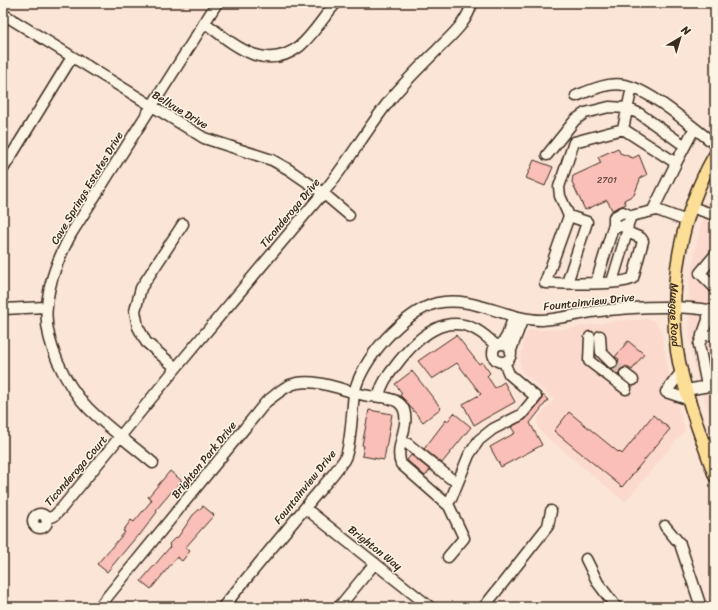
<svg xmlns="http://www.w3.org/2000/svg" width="718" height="610" viewBox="0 0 718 610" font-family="Sriracha,sans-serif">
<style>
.built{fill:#fbdacd}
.building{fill:#fabfb6;stroke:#3b2a1e}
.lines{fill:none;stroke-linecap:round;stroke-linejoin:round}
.minor-tunnel{stroke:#d5c0b2;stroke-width:10;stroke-dasharray:10 5;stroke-linecap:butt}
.minor-casing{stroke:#3b2a1e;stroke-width:13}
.major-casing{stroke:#3b2a1e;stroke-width:15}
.minor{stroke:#fcf5e5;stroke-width:10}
.major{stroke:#fcde96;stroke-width:12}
.labels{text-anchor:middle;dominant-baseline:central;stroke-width:3;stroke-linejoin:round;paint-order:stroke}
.number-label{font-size:9px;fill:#6b4f44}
.street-label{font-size:11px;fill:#3b2a1e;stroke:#fcf5e5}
</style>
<rect width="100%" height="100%" fill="#fbe5d7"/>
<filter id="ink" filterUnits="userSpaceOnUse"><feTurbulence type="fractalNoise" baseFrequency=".025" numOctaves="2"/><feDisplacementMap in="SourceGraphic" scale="8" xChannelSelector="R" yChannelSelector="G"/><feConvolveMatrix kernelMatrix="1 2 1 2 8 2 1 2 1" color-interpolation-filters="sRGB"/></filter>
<g filter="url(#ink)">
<path class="built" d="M715,186V432L694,363L690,339L689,284L700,227Z
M649,319L654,321L661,330L668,371L685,430L625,502L544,435L538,428V418L554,399L522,372L520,362L524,340L528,330L567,329L613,321Z"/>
<path class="building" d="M618,148L620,153L633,158L639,155L647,175L641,177L634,195L624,200L626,204L612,210L607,200L585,210L572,182L573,176L601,163L598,157Z
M534,160L553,167L545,186L526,178Z
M456,335L479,364L482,362L490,373L487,376L495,388L504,382L515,402L474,425L463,404L481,394L457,363L432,379L418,361Z
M628,341L644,354L632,370L626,366L620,370L619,375L611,369L617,367L619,359L615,357Z
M412,371L441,408L423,422L400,395L402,393L395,384Z
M543,395L548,400L530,423L542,445L501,467L490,447L515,433L511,427L526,419L541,401Z
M369,410L392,414L384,460L362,456L364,446L362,445Z
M569,412L618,452L619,451L622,454L653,415L670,429L622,487L554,431Z
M454,413L471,427L442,463L424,449L446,420L447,422Z
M411,455L430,470L425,476L407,460Z
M170,471L182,481L178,485L180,486L175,492L173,490L156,510L157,512L139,536L138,535L107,572L97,564L125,532L123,531L131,520L134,522L152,500L148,497Z
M203,506L214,515L185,548L190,551L182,561L177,557L151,589L141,581L170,547L169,544L174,539L178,537L193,515Z"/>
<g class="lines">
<path class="minor-tunnel" d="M612,363L625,374"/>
<defs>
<path id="minor" d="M3,14L204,138L272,160L288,169L323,193L349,215
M204,22C233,44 264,74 300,46C314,34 324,16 336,3
M576,96C591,90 608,82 624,85C650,89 693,128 715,144
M623,129L632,87
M547,155L575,120L585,113L609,107L627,108L640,114L685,146
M676,163L694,129
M3,169L72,57
M691,207L715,215
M631,216L628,224L618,227L614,224V217L623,212L631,216L657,210L687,221
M628,224L627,232L641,238L643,241L633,278C621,286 562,283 545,283L569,216L560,196L559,187L574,142L623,129L676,163L653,210
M715,255L700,273L715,288
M612,282L627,232
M567,283L587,222L569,216
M596,283L614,224
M3,309L46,307
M702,335H715
M600,336L601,352L612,363
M590,337L589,361L626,389
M493 353a9 9 0 1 1 18 0a9 9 0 1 1-18 0Z
M502,344L507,336L514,316
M511,350L523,318
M176,368L146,342L138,327L135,311L141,288L183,224
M682,371L666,392L690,400
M625,374L633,380
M707,386L699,345L708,320V310
M686,390L715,385
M379,397C381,382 391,372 400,360C428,325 460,307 496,346
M402,441L408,444L450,478L458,482
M705,447L715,441
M153,463C132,445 108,428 88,408C65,384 43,340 47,306C49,280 59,257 71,234L217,3
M447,504L451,499L469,455L479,440L493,429L521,415L536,397L509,374L504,362
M305,508L430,607
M33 521a7 7 0 1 1 14 0a7 7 0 1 1-14 0Z
M46,519L54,516L61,509L176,368L323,193C346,165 364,134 386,105C402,84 421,66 440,47C453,34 467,22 472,3
M665,526L680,544L701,607
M586,559L598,583L616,607
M99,607L266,402C276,395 285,385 297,383C322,379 345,392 369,396C376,397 383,396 390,399C396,400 402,404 404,410C410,427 394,447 401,464L449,506L464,538L448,557
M223,607C250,574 277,542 304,509C317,493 332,477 344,460C351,449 352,408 354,394C360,361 404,311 437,303C473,295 506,320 542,320C558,319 575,315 591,312C631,307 675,304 715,311
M339,607L375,563
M484,607L548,526L551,511"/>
<g id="major">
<path id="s1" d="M715,155C681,213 668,285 677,351C684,394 701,436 715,476"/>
</g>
</defs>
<use href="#minor" class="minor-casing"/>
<use href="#major" class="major-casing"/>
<use href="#minor" class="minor"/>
<use href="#major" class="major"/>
</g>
</g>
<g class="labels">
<g class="number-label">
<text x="607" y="180">2701</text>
</g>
<g class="street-label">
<text transform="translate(180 110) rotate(31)">Bellvue Drive</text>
<text transform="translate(87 188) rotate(-59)">Cave Springs Estates Drive</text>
<text transform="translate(290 213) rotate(-50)">Ticonderoga Drive</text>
<text transform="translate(589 302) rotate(-6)">Fountainview Drive</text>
<text stroke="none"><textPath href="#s1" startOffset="167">Muegge Road</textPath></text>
<text transform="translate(204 460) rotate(-51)">Brighton Park Drive</text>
<text transform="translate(76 471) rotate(-49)">Ticonderoga Court</text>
<text transform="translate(305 487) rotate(-51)">Fountainview Drive</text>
<text transform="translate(375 548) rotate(38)">Brighton Way</text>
</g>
</g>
<rect width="718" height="610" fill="none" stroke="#fcf5e5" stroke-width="16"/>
<rect x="8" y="8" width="702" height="594" fill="none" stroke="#3b2a1e" stroke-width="1.5" filter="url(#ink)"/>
<g transform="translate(680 38) rotate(38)" stroke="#fcf5e5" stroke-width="3" paint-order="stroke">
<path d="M0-3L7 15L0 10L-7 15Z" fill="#3b2a1e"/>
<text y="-6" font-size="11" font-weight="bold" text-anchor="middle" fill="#3b2a1e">N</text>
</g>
</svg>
